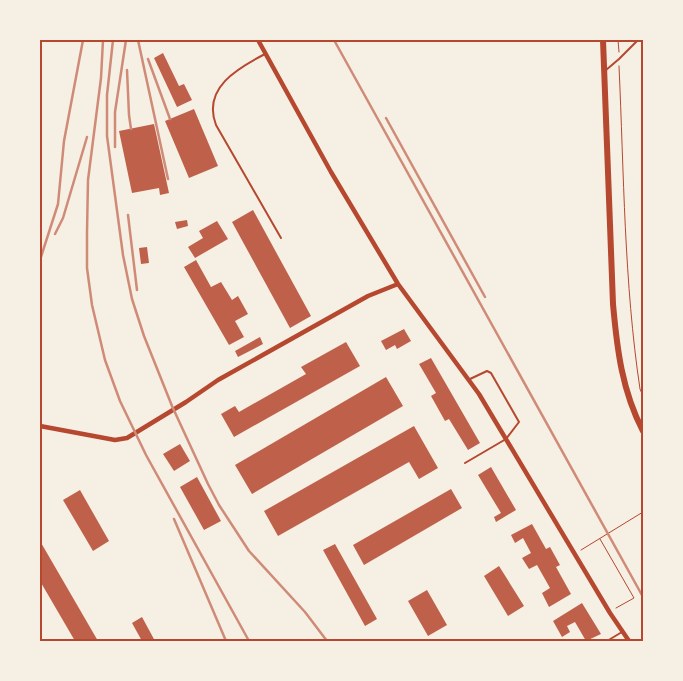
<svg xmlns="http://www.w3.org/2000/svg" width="683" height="681" viewBox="0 0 683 681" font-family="'Roboto Condensed',sans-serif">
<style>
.building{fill:#bf614a}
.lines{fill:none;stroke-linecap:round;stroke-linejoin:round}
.path{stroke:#b5482f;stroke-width:1}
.service{stroke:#b5482f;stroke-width:2}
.minor{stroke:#b5482f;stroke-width:4.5}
.secondary{stroke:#b5482f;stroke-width:6}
.rail{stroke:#cf8b77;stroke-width:2.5}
.neatline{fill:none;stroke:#b5482f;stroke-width:2}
</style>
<rect width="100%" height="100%" fill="#f6efe4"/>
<path class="building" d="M163,53L179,86L184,84L192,100L177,107L154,58Z
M194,109L218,166L189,178L165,121Z
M154,124L169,193L160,195L159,188L132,193L119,131Z
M253,210L311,316L290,328L232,222Z
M187,220L188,226L177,229L175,222Z
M217,221L228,239L195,258L188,247L203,238L199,231Z
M147,247L149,263L141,264L139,248Z
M196,260L211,287L221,282L232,300L238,296L248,314L235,321L244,337L229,345L184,267Z
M404,329L411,341L397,349L395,345L386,350L381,341Z
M260,337L263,344L238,357L235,351Z
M346,342L360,366L234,437L221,414L235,406L239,412L306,374L301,367Z
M431,358L480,443L468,450L449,419L445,421L431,396L436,393L419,364Z
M386,377L403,406L252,494L235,465Z
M414,426L438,468L419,479L409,462L278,536L264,511Z
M180,444L190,461L174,471L163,454Z
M491,467L516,510L496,522L494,517L501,513L478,475Z
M197,477L221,521L204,530L180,487Z
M451,489L462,508L364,565L353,545Z
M80,490L109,541L93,551L63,500Z
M532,524L546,549L550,547L560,565L556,567L571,594L549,607L542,593L550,588L537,565L529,569L522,558L531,553L523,538L515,543L511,535Z
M40,541L98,641H75L40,581Z
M335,544L377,619L365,626L323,550Z
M499,566L524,606L508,616L484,576Z
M427,590L447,625L428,636L408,601Z
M582,603L601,634L586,641L575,622L567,626L570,632L562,637L553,621Z
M142,617L155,641H142L132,623Z"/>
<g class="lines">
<path class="path" d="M618,40L619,52
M619,66C624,174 624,282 640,389L643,396
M600,539L634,598L616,608
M581,550L643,512"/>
<path class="service" d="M265,54C238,68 202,88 216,125L281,238
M606,70L619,59L638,40
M465,463L506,439L519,422L491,373L487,371L470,379
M607,641L622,632"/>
<path class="minor" d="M258,40L331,172L398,284L479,394L610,613L629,641
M40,426L115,440L127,438L186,402L218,380L368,296L398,284"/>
<path class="secondary" d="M603,40L613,304C617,349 622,391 643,431"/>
<path class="rail" d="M103,40L101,78L88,180L87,232V268L92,305L105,360L120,401L146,455L249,641
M113,40L107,95V136L123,255L132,299L144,336L172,406L208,484L219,505L249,551L305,612L327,641
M138,40L168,179
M334,40L643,597
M148,59L170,119
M127,70L129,115L131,129
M386,118L485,297
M115,147V112L126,40
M128,215L137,290
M55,234L63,218L87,137
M40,260L58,204L64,141L83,40
M174,519L226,641"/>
</g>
<rect width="683" height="681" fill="none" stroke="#f6efe4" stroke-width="82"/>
<rect x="41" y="41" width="601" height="599" class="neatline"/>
</svg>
